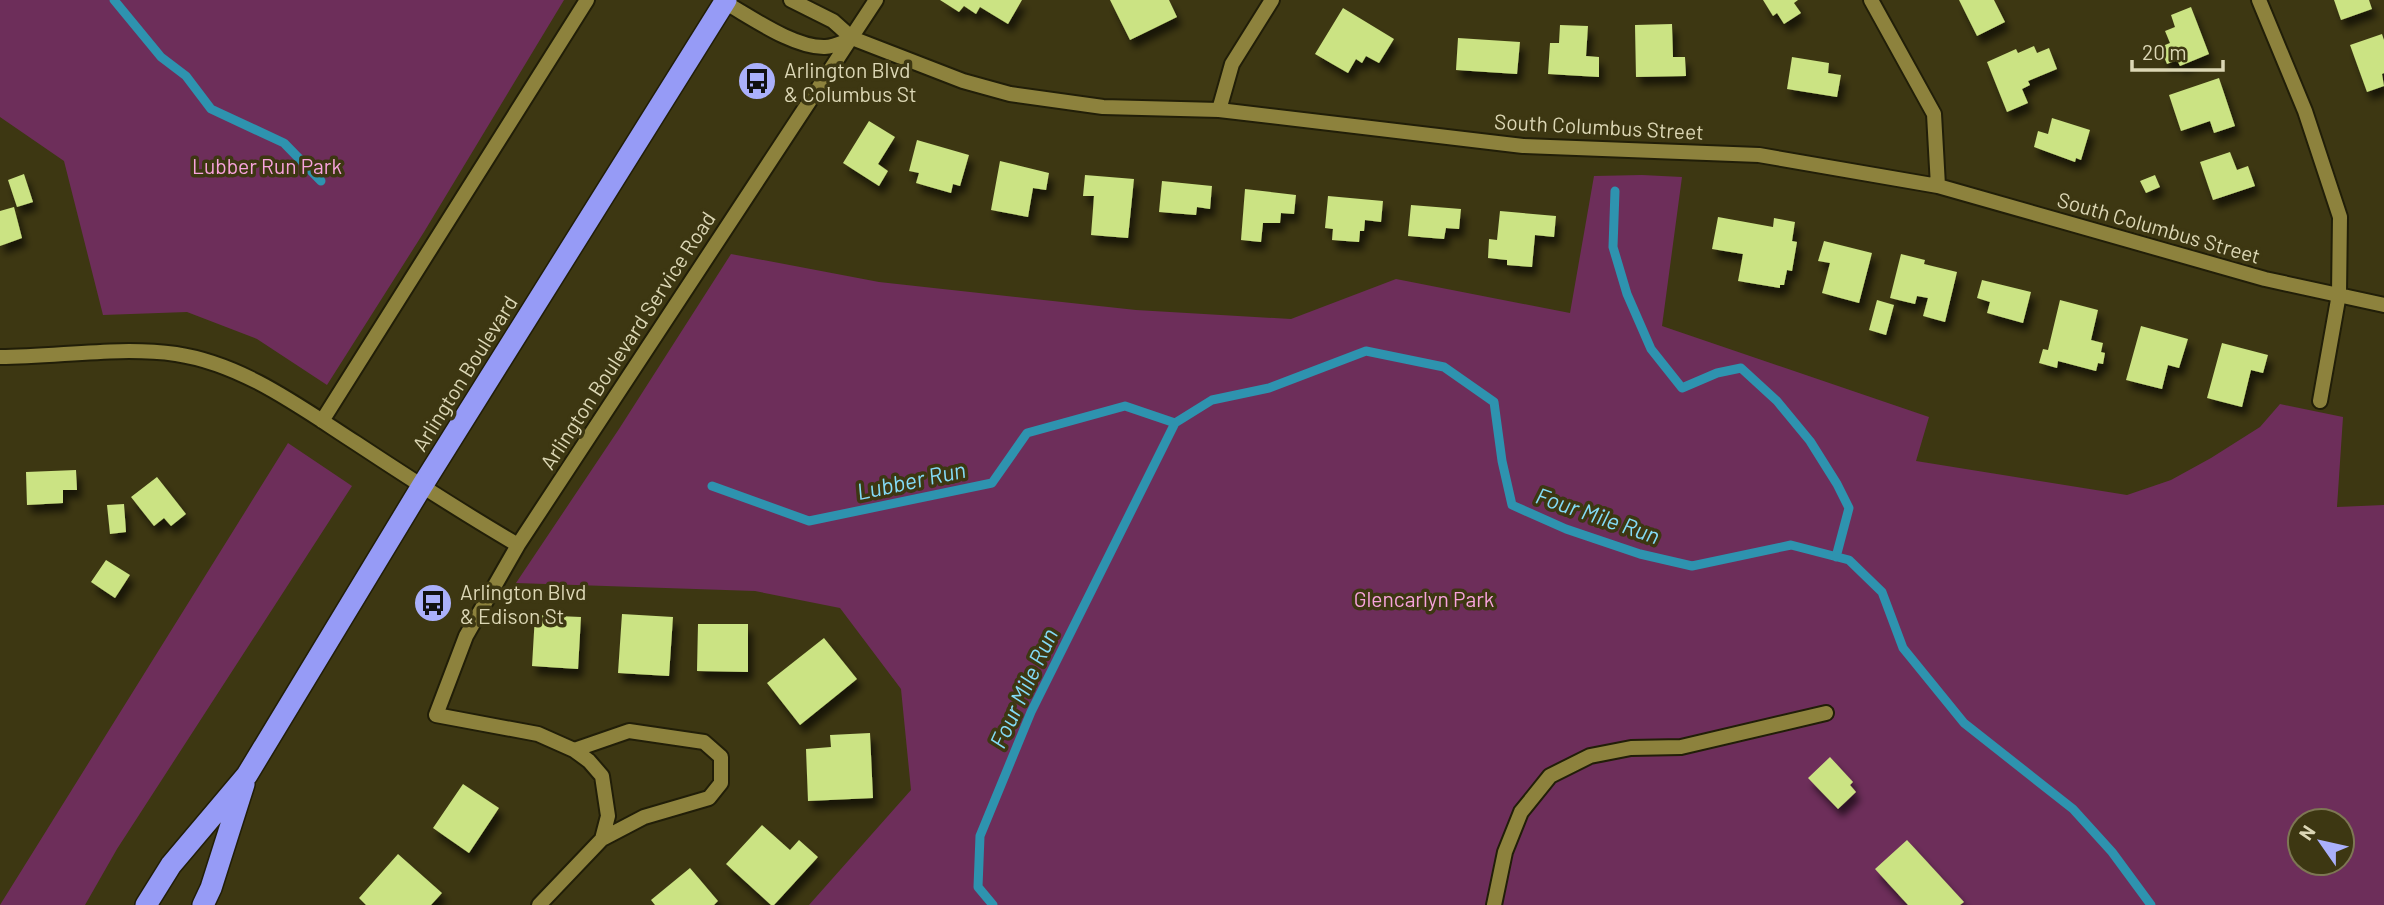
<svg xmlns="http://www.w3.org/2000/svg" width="2384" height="905" viewBox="0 0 2384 905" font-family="Barlow,sans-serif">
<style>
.green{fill:#6d2e5a;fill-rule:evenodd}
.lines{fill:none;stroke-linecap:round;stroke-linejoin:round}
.stream{stroke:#2e93af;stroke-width:9}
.building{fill:#cbe383;filter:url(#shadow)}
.lane-casing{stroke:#211e08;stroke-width:18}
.street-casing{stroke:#211e08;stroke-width:18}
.highway-casing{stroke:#211e08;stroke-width:24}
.lane{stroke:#8d823d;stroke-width:14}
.street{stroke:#8d823d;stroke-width:14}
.highway{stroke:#969bf6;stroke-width:21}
.labels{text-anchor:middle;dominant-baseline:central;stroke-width:7;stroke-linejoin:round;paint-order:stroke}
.poi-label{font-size:21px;fill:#dcd7b5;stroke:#3d3712;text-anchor:start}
.street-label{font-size:21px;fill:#dcd7b5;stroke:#3d3712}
.park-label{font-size:21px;fill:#f8a3dc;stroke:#3d3712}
.water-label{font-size:23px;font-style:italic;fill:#84dbf6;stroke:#3d3712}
</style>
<defs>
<filter id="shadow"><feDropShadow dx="4.5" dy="8" stdDeviation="3.5" flood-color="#0009"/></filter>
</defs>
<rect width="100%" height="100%" fill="#3d3712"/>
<path class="green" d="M0,0H564L424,232L327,385L257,339L187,312L103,315L64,161L0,117Z
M1642,175L1682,177L1662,326L1929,417L1916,461L2127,495L2171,480L2211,458L2260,427L2280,404L2343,417L2337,507L2384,505V905H809L911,790L901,689L840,608L755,591L516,583L619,429L731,254L879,282L1136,310L1291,319L1396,279L1570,313L1594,176ZM2300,821H2342V863H2300Z
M288,443L352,486L117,849L85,905H0Z"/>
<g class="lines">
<path class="stream" d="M114,0L161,57L186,76L211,109L284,143L321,181
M1615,191L1613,247L1627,294L1651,349L1682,388L1717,373L1741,368L1777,401L1810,441L1837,484L1849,508L1836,557
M712,486L809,521L992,483L1027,433L1125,406L1175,423
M993,905L978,887L980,836L1031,712L1175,423L1212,400L1269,388L1366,351L1444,367L1494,402L1502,461L1512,505L1566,529L1640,554L1692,566L1791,545L1849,560L1882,592L1903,648L1964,723L2073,809L2112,852L2151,905"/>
</g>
<path class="building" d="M940,0H1022L1008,24L980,7L976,14L964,6L959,12Z
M1110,0H1169L1177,17L1130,40Z
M1763,0H1798L1794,3L1801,13L1784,24L1777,13L1773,16Z
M1959,0H1994L2005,22L1977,36Z
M2334,0H2369L2372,9L2341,20Z
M2191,7L2209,54L2180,66L2177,60L2167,64L2160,47L2170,43L2165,31L2175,27L2171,15Z
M1343,8L1394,39L1379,63L1366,56L1362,63L1356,59L1348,73L1315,54Z
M1672,24L1673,57H1685L1686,76L1636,77L1635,25Z
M1560,25L1588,26L1586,56L1599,57V77L1548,74L1550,43H1559Z
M2382,34L2384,40V73L2382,74L2384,86L2367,92L2350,45Z
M1458,38L1520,42L1517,74L1456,70Z
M2034,46L2037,53L2049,48L2057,69L2028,81L2030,85L2022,89L2028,103L2007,112L1987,62L2016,49L2018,53Z
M1792,57L1829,63L1828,73L1841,75L1837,97L1787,89Z
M2219,78L2235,126L2214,133L2210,121L2181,131L2169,95Z
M2052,118L2090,130L2081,160L2076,158L2075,162L2034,147L2038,131L2048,134Z
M869,121L895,137L878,164L888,171L879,186L843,163Z
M917,140L969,155L960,186L953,184L951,193L916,183L919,173L909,171Z
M2230,152L2237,170L2248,166L2255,186L2213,200L2200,162Z
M1000,161L1049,173L1046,190L1033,188L1028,217L991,210Z
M24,174L33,202L17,207L8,180Z
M1085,175L1134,179L1128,238L1091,235L1094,196H1083Z
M2155,175L2160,187L2146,193L2140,181Z
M1162,181L1212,186L1210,209L1197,207L1196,215L1159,212Z
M1245,189L1296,195L1294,214L1281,213L1280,223H1263L1261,242L1241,240Z
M1328,196L1383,201L1381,222L1365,220L1364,231H1360L1359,242L1332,240L1333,229L1325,228Z
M1411,205L1461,209L1459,229L1446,228L1444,239L1408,236Z
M14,207L22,238L0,246V211Z
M1500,211L1556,216L1554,237L1535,235L1532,267L1507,265V260L1488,258L1489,239L1497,240Z
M1718,217L1773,227L1774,218L1795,222L1792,241L1797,242L1792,271L1787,270L1784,285H1780V288L1738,281L1743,254L1712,249Z
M1824,241L1872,253L1859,303L1822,293L1830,263L1818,261Z
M1901,254L1925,260L1924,264L1957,272L1945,322L1923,316L1928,298L1917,296L1915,304L1890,298Z
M1982,280L2031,292L2023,323L1987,313L1990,302L1977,298Z
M1877,300L1894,305L1886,335L1869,330Z
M2060,300L2098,310L2091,340L2103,343L2101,352L2105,353L2103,364L2098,363L2096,371L2058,361L2057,368L2039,363L2043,349L2048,350Z
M2141,326L2188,339L2179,368L2168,365L2162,389L2126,380Z
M2222,343L2268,355L2263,373L2251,370L2242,407L2207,398Z
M76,470L77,490H63V503L27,505L26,472Z
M157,477L186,514L171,526L164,518L154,526L131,497Z
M124,504L126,532L110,534L107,505Z
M106,560L130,575L115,598L91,582Z
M622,614L673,617L669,676L618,673Z
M535,615L581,617L578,669L532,666Z
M698,624H748V672L697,671Z
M824,638L857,679L800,725L767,683Z
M870,733L873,798L808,801L806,749L831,747L830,735Z
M1830,757L1853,782L1850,785L1856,792L1838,809L1808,778Z
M463,784L499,808L469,853L433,828Z
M762,825L790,850L799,840L818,857L774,905H771L726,864Z
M1907,840L1964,902L1960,905H1908L1875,869Z
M398,854L442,893L431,905H366L359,898Z
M690,868L718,901L714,905H655L651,900Z"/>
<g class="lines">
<defs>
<path id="lane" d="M1494,905L1505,852L1521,812L1550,776L1590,756L1631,748L1681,747L1826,713"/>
<path id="street" d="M791,0L833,21L852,38L963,81L1010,94L1103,107L1219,110L1523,146L1759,155L1938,186L2265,279L2384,305
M1871,0L1934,114L1938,186
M2259,0L2305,111L2340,217L2339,294L2320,401
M724,2C751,17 794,48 825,47C834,47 843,42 851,39
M1219,110L1232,64L1272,0
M0,357C58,357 118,346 176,354C243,364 300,407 356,443C409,478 463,513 518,545
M322,421L587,0
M574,750L629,731L704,742L721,757V783L709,798L644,817L602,839
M539,905L602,839L608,816L602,776L589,761L574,750L538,734L436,715L466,636L518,545L876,0"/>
<path id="highway" d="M146,905L171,865L247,775L422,486L726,0
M203,905L211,888L244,784"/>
</defs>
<use href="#lane" class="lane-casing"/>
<use href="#street" class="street-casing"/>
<use href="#highway" class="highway-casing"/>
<use href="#lane" class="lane"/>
<use href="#street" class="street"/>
<use href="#highway" class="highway"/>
</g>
<defs>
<symbol id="bus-disc" viewBox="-11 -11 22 22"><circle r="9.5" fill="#aab0fb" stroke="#3d3712"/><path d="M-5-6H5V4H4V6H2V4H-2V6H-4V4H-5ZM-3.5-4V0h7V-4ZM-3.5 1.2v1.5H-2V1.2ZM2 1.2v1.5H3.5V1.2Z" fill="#111"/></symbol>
</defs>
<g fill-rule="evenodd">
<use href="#bus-disc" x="735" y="59" width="44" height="44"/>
<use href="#bus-disc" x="411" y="581" width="44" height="44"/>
</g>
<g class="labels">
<g class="poi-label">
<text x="784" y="69">Arlington Blvd<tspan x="784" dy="24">&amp; Columbus St</tspan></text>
<text x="460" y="591">Arlington Blvd<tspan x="460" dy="24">&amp; Edison St</tspan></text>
</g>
<g class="street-label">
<text transform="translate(1599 126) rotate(3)">South Columbus Street</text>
<text transform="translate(2159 227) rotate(16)">South Columbus Street</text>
<text transform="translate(627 340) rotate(-57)">Arlington Boulevard Service Road</text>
<text transform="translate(464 373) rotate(-58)">Arlington Boulevard</text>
</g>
<g class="park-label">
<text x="267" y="165">Lubber Run Park</text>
<text x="1424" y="598">Glencarlyn Park</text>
</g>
<g class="water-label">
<text transform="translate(911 480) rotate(-12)">Lubber Run</text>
<text transform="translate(1598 515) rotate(19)">Four Mile Run</text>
<text transform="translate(1023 688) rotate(-65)">Four Mile Run</text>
</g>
</g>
<g transform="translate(2321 842) rotate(304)"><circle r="33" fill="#3d3712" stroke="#7d7753" stroke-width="2"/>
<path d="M0-5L12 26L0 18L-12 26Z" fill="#aab0fb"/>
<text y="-10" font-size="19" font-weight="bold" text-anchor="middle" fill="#dcd7b5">N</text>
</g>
<path d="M2132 60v10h91v-10" fill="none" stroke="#dcd7b5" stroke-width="3.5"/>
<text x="2142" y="60" font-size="21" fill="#dcd7b5" stroke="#3d3712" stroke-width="5" paint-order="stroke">20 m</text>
</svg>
